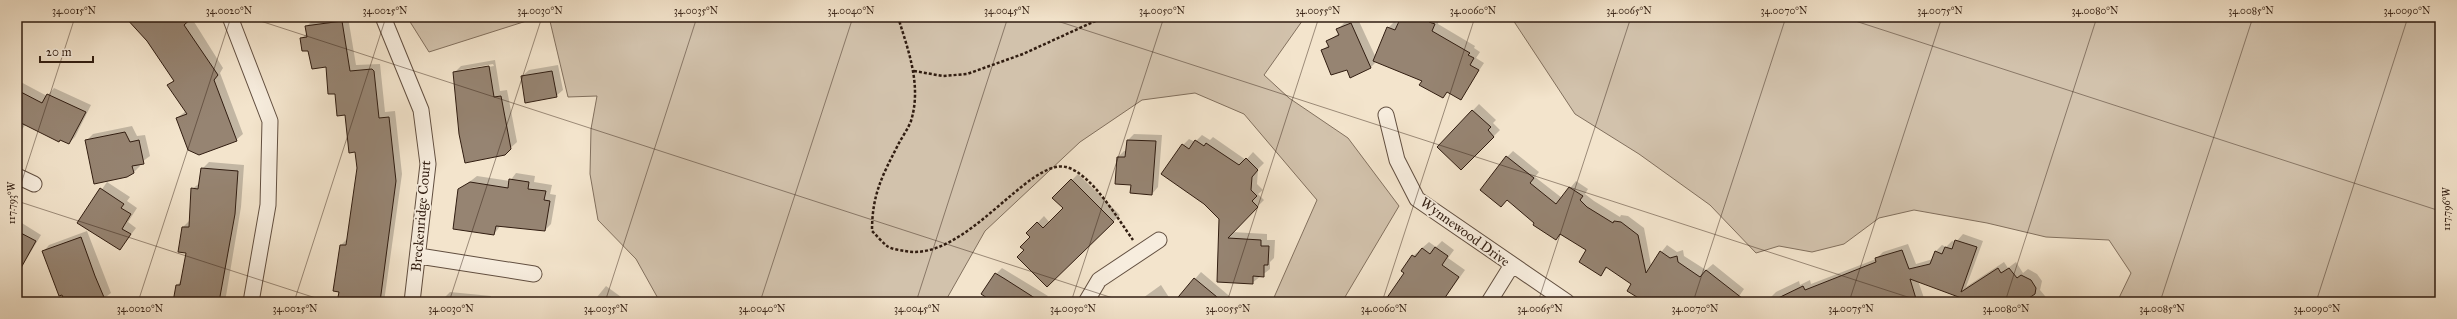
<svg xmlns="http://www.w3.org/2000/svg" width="2457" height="319" viewBox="0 0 2457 319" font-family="'IM FELL Great Primer',serif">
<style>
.green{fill:#d2c2ac;stroke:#82705e}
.shadow{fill:#0003;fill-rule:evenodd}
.building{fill:#968472;stroke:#311d11}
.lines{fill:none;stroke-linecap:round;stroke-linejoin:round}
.street-casing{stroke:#624f40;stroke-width:17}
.path{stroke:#311d11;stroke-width:2.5;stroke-dasharray:3 2;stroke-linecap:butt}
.street{stroke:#f7edde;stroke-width:15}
.ticks{fill:none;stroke:#311d11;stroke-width:1;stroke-opacity:0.45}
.labels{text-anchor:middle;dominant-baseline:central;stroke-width:3.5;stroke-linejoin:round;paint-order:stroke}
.street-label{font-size:14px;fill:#311d11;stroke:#f7edde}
.neatline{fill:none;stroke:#311d11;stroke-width:1.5}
.ticks-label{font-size:10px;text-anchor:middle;fill:#311d11}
</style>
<rect width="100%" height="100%" fill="#f3e4cc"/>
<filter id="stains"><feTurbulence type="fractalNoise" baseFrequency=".005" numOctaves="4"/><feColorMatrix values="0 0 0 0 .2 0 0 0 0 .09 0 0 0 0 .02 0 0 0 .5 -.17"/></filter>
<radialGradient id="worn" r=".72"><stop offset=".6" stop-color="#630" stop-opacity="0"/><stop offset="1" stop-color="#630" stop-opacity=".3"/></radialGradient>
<path class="green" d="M407,17H539L429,52Z
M549,17H1305L1264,75L1289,98L1348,138L1399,206L1342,302H1272L1317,200L1244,114L1195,93L1142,100L1080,142L985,231L946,300L937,302H660L636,259L598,220L590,174L591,129L597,96L568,97Z
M1511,17H2440V302H2117L2131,273L2109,240L2046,237L1987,223L1914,210L1879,218L1844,244L1812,252L1779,246L1756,253L1710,205L1639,154L1575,114Z"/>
<path class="shadow" d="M127,17H191L223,68L220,73L243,134L236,140L177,118L186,111L169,85L174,80L148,41Z
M335,17H348L356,65L380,64L385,112L395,111L402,174L384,302H338L341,245L347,239L358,168L356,151L346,114L327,66L301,39L307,33L306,27L313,20Z
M1357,17L1376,58L1388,28L1394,22L1399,24L1402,17H1439L1438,24L1475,46L1474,48L1480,52L1476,58L1484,63L1461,98L1448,91L1442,97L1423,80L1377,61L1371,67L1350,76L1347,69L1322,51L1329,44L1328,41L1339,33L1338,29L1344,23Z
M495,60L500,91L507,90L517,142L504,154L454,73L461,66ZM493,64L494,66L460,72V70Z
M558,65L563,90L556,96L522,76L529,70Z
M17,80L47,96L54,88L91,105L75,137L69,143L26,124L17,136Z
M1479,104L1496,120L1493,123L1500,130L1461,169L1438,147Z
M132,126L137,136L145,135L150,156L139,164L140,166L133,173L86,141L93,134Z
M1134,134L1162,135L1158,187L1152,194L1132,184L1118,157L1124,151H1127L1128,140Z
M1202,135L1210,140L1213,137L1246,160L1253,152L1264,163L1258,169L1257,184L1263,190L1258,194L1264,200L1232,232L1267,234V240H1275L1274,258L1270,262V269L1252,283L1218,281L1220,218L1183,145L1189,139L1195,142Z
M1513,151L1539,172L1535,177L1562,198L1576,181L1588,189L1585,194L1594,201L1620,217L1621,215L1628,216L1644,228L1651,265L1667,245L1677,252L1683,250L1684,256L1706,270L1713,264L1744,289L1735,302H1646L1633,284L1608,267L1601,275L1587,250L1561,234L1556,239L1535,222L1507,157Z
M209,162L244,165L241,207L225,302H174L177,285L182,280L187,253L183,227L190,220L192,189L200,183L202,169Z
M516,173L535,176L534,182L552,185L550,194L556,195L551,224L545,230L501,225L494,234L459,190L477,176L510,181Z
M1078,174L1120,215L1047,286L1025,250L1032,237L1028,233L1044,216L1050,223L1064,208L1054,198Z
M107,182L130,197L127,201L137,208L128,222L136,228L120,249L79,223Z
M17,220L41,235L17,275Z
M87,231L111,293L99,302H66L43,252L49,245Z
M1963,234L1983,241L1966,287L2004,262L2008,268L2016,262L2023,273L2028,269L2037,274L2042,281L2040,290L2050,302H1975L1918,281L1924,298L1920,302H1772L1770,298L1776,292L1799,281L1800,285L1810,280L1811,284L1876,259L1883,252L1908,244L1916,264L1933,259L1935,252L1942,245L1946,247L1952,241L1956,242Z
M1442,241L1454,250L1448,258L1465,270L1442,302H1385L1405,272L1413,256L1429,242L1436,247Z
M1002,268L1048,296L1044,302H995L996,274Z
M1201,272L1234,300L1232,302H1175Z
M1161,285L1172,302H1137L1140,300Z
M606,286L628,302H593Z
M450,292L491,296V302H443L444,298Z"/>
<path class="building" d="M125,17H193L184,25L218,75L214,80L237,141L199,155L188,150L176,118L187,114L167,85L174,81L147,41Z
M1401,17H1431L1429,22L1435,24L1432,31L1470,53L1468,55L1474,58L1470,65L1479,70L1461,100L1447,92L1443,98L1419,85L1422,81L1373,61L1387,27L1395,30Z
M342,21L350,71L372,69L374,71L379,118L389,117L396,181L380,302H337L339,292L333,291L340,245H346L357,168L355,152L349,153L345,115L337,116L335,94H328L326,67L312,69L308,51H302L300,38L307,37L305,26Z
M1351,23L1371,68L1350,78L1347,70L1331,75L1321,50L1329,47L1326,41L1339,35L1336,29Z
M489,66L494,97L501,96L511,149L505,155L465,163L459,134L453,72Z
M552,71L557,97L525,103L521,76Z
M17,90L42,103L47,94L86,112L69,144L60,140L59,142L17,121Z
M1472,110L1491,127L1488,130L1494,137L1461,170L1437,147Z
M125,132L130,142L139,140L144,164L132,166L134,173L127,177L94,184L85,140Z
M1127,140L1156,141L1152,195L1130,193L1131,185L1115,184L1117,157H1125Z
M1195,140L1204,146L1206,143L1239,165L1246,158L1258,170L1252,177L1251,190L1257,196L1252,201L1258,207L1228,238L1261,240V246H1269L1268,265H1264V277L1253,276V284L1217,282L1219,219L1204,204L1161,174L1182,144L1189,149Z
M1506,156L1534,178L1530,183L1556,204L1569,187L1583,196L1580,200L1587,207L1613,223L1614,221L1621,222L1638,235L1646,273L1660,251L1670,258L1677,256L1678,262L1700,277L1706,270L1747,302H1645L1627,291L1631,284L1606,267L1601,276L1579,262L1586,250L1560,234L1556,240L1533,225L1534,223L1507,200L1501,207L1480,190Z
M201,168L238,171L235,214L219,302H173L176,285H180L186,253L178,252L182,227H189L191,188L198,189Z
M509,179L529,182L528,189L546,191L544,200L550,201L545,231L496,226L494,235L453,229L458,189L470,182L508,188Z
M1071,179L1114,222L1047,287L1017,257L1024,250L1020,247L1030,237L1026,233L1037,222L1043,228L1063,208L1052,198Z
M100,188L124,204L121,208L131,214L122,229L131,234L120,250L77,223Z
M17,231L36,241L17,275Z
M81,237L95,276L106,302H65L62,295L59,296L42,251Z
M1955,240L1977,247L1961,292L1998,268L2001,273L2009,268L2017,278L2021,275L2031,280L2036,288L2035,294L2023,302H1972L1910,279L1917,302H1770L1803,286L1805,290L1876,262L1875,258L1902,250L1909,269L1930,264L1935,251L1942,254L1945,247L1952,249Z
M1435,247L1448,256L1442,265L1459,277L1442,302H1384L1404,273L1401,271L1412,255L1415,257L1422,248L1430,254Z
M995,273L1005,279L1041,302H993L981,294Z
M1194,278L1223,302H1174Z"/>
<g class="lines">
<defs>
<path id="street" d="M230,17L270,121L268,205L251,302
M383,17L421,110L428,164L412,302
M1386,115L1397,160L1417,199L1567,302
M17,176L34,184
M419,256L534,274
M1086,302L1099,280L1159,240
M1489,302L1512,265"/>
</defs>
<use href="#street" class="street-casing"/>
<path class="path" d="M898,17C908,50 922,85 911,121C908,129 902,137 898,145C882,176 872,195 872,231C877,236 882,242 887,246C891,249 899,250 905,251C965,263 1028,158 1066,167C1091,173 1118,219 1133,240
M914,71L943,76L967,74L1023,54L1104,17"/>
<use href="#street" class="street"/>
</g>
<path class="ticks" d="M248,17L1125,302M1045,17L1923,302M1843,17L2440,211M17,196L75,17M17,201L328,302M138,302L231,17M294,302L386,17M449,302L542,17M605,302L697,17M760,302L853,17M916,302L1008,17M1071,302L1164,17M1227,302L1319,17M1382,302L1475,17M1538,302L1631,17M1693,302L1786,17M1849,302L1942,17M2005,302L2097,17M2160,302L2253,17M2316,302L2408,17"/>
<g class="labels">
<g class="street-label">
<text transform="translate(421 216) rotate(-85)">Breckenridge Court</text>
<text transform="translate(1465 232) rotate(36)">Wynnewood Drive</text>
</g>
</g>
<rect width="2457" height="319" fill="none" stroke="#f3e4cc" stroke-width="44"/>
<path d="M40 56v6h53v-6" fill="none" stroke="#311d11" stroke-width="2"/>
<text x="46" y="56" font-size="12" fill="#311d11" stroke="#f7edde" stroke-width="3" paint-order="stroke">20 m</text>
<rect x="22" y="22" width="2413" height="275" class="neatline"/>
<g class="ticks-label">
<text x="74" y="14">34.0015°N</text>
<text x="229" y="14">34.0020°N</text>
<text x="385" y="14">34.0025°N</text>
<text x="540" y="14">34.0030°N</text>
<text x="696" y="14">34.0035°N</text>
<text x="851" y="14">34.0040°N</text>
<text x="1007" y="14">34.0045°N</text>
<text x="1162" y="14">34.0050°N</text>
<text x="1318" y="14">34.0055°N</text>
<text x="1473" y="14">34.0060°N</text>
<text x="1629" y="14">34.0065°N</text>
<text x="1784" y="14">34.0070°N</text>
<text x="1940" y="14">34.0075°N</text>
<text x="2095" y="14">34.0080°N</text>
<text x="2251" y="14">34.0085°N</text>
<text x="2407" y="14">34.0090°N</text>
<text transform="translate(11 203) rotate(-90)" y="4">117.793°W</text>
<text transform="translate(2446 209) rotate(-90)" y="4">117.796°W</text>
<text x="140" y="312">34.0020°N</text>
<text x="295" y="312">34.0025°N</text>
<text x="451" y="312">34.0030°N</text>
<text x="606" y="312">34.0035°N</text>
<text x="762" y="312">34.0040°N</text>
<text x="917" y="312">34.0045°N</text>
<text x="1073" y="312">34.0050°N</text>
<text x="1228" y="312">34.0055°N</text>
<text x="1384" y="312">34.0060°N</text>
<text x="1540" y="312">34.0065°N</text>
<text x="1695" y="312">34.0070°N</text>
<text x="1851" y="312">34.0075°N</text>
<text x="2006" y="312">34.0080°N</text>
<text x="2162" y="312">34.0085°N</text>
<text x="2317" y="312">34.0090°N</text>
</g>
<rect width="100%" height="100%" filter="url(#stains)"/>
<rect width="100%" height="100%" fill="url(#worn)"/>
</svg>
